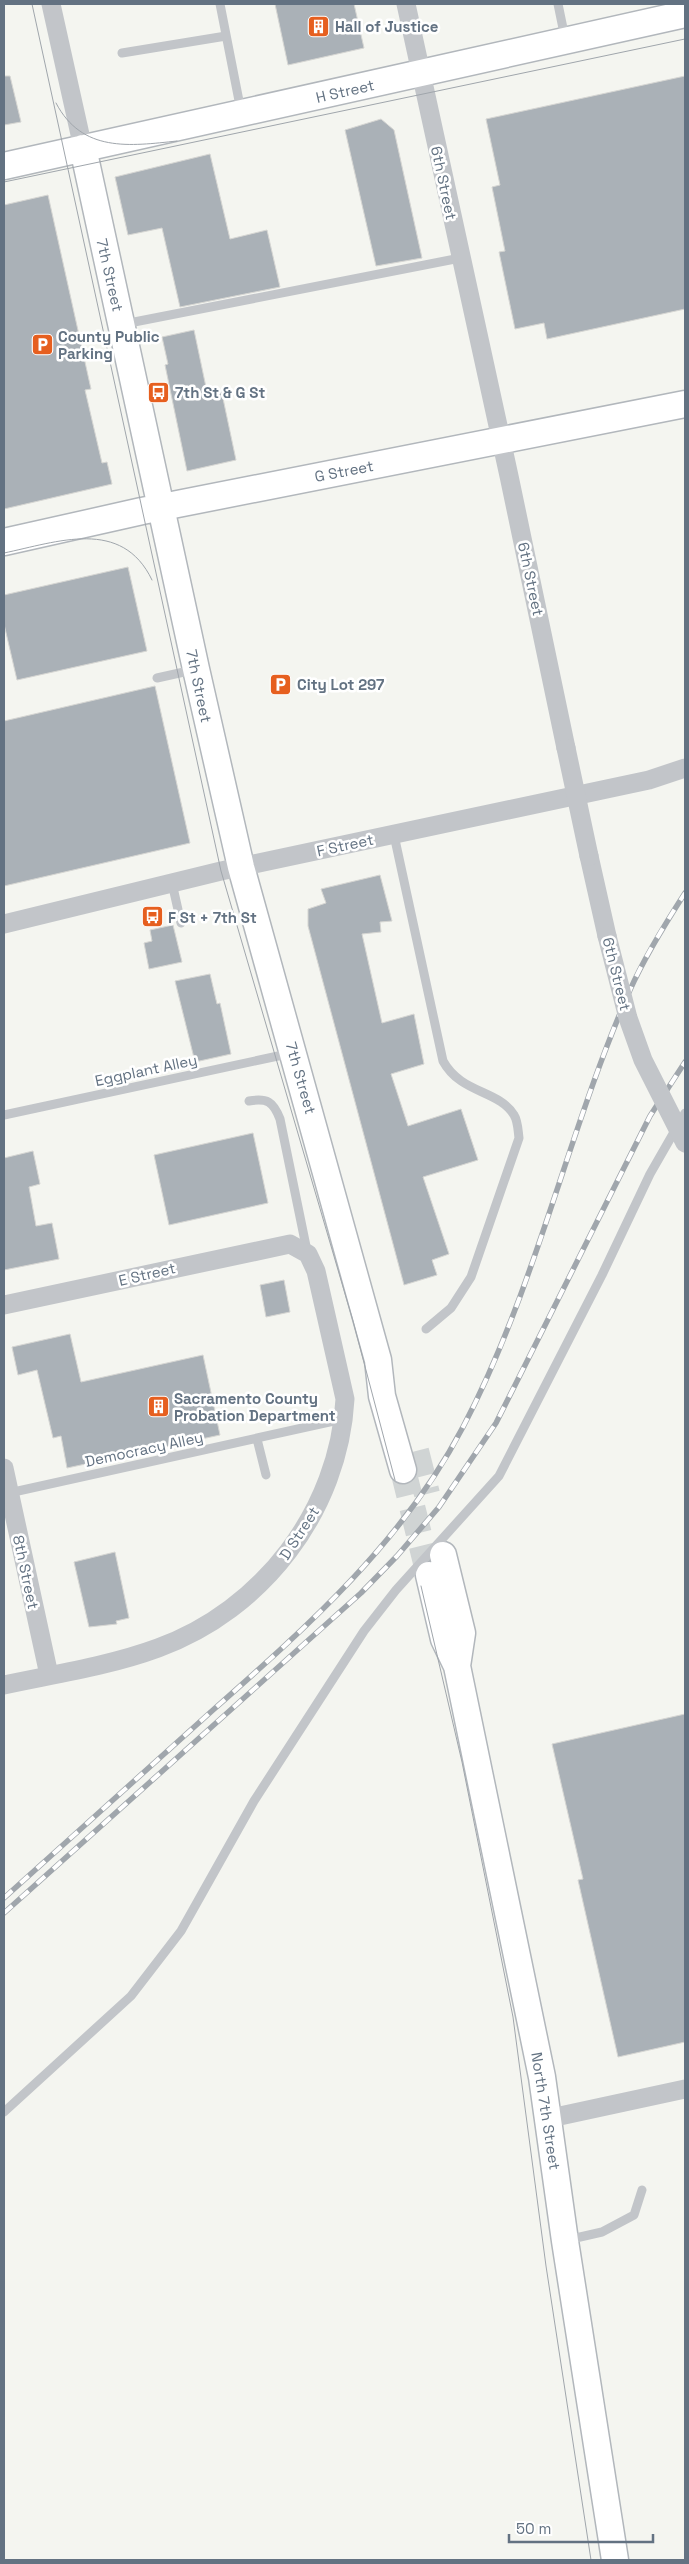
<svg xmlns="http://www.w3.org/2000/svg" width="689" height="2564" viewBox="0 0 689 2564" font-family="'Space Grotesk',sans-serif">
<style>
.building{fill:#aab1b7;stroke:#d6d6d3}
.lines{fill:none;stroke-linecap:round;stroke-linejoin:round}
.secondary-tunnel{stroke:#d0d4d4;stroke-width:26;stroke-dasharray:26 13;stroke-linecap:butt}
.secondary-casing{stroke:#b2b7bc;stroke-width:29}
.service{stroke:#c2c5c9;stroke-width:9}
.minor{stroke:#c2c5c9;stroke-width:19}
.secondary{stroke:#fff;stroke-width:26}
.tram{stroke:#a0a6ac;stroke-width:1}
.rail-casing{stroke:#a0a6ac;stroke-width:5.5}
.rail{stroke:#fff;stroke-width:4;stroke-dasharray:11;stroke-linecap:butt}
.minor-bridge{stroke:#c2c5c9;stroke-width:19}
.labels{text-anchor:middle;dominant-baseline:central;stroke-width:5;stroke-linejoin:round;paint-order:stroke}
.poi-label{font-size:15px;font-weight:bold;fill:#637282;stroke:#fff;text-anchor:start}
.street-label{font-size:15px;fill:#637282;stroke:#fff}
</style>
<rect width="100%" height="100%" fill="#f4f5f0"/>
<path class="building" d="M275,4H354L364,48L288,65Z
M4,76H10L21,122L4,125Z
M685,76V309L547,339L544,323L515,329L499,252L505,251L492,187L500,185L486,119Z
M381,119L394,130L422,258L376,266L345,130Z
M210,154L230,239L267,230L280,287L180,307L162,228L128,235L115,177Z
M48,195L91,389L85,390L102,463L107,462L112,484L4,509V205Z
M194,330L207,392L221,389L236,460L187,471L165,365L168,364L162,337Z
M128,567L147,651L17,680L4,624V595Z
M155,686L190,843L4,886V721Z
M380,875L392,921L380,922L381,932L362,934L382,1023L414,1014L424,1064L391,1074L408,1126L461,1109L478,1160L423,1177L449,1254L432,1260L437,1275L404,1285L308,926V909L326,903L321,889Z
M173,925L182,962L149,969L144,943L152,941L150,930Z
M210,974L217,1004L220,1003L231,1054L195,1062L175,981Z
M253,1133L268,1203L169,1225L154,1155Z
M33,1151L40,1184L29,1187L36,1226L52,1223L59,1259L4,1270V1158Z
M284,1280L290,1312L266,1317L260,1285Z
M70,1334L81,1382L203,1355L220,1435L67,1468L61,1436L53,1438L37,1370L18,1375L12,1347Z
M115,1552L129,1618L116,1621L117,1624L89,1627L74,1562Z
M685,1714V2042L618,2057L578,1880L583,1879L552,1744Z"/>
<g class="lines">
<path class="secondary-tunnel" d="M416,1451L427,1494
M403,1470L429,1575"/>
<defs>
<path id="secondary" d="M83,148L196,669L241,867L378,1360L382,1396L403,1470
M4,166L685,14
M4,542L142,511L685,404
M443,1555L462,1633L457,1666
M429,1575L444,1639L457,1666L542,2077L565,2241L615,2560"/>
</defs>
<use href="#secondary" class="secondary-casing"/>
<path class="service" d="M220,4L241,111
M558,4L565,38
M122,53L226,36
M124,324L460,258
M157,678L193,670
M394,835L443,1061C461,1094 499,1090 514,1115C518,1121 518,1131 519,1138L471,1277L451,1308L426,1329
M172,883L181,923
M249,1101C267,1098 273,1101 280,1119L307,1251
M4,1115L292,1053
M257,1439L266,1475
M9,1493L343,1419
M4,2112L131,1996L181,1931L254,1801L364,1631L396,1590L499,1476L602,1275L650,1174L685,1113
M567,2240L602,2232L634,2215L642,2190"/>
<path class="minor" d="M51,4L83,148
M406,4L509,476L566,748
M589,856L607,936
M4,924L221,871L649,780L685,768
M4,1305L290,1244L308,1254L316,1271L345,1399C339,1510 263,1610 158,1648C109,1666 55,1674 4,1685
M4,1468L49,1675
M546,2119L685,2089"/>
<use href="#secondary" class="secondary"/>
<path class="tram" d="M32,4L221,871L353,1321L395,1480
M56,103C82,153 130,146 177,141
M4,182L685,39
M4,553C57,542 122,517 152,580
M421,1586L462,1762L513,2017L546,2266L591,2560"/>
<defs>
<path id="rail" d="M4,1898C74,1835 143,1773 213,1710C308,1626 403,1542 463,1427C536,1288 567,1133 630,990C645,956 665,924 685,893
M4,1913L361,1593L397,1556L439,1507L496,1423L650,1116L685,1062"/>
</defs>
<use href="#rail" class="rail-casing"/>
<use href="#rail" class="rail"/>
<path class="minor-bridge" d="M566,748L589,856
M607,936L628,1018L643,1060L685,1143"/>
</g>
<defs>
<symbol id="building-square" viewBox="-11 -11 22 22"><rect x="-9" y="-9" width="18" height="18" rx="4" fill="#e65f1f" stroke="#fff"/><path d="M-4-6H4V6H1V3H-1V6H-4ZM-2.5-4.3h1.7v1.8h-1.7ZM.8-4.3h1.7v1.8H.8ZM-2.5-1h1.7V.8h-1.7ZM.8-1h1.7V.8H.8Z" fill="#fff"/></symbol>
<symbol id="parking-square" viewBox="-11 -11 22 22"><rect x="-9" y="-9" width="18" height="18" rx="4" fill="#e65f1f" stroke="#fff"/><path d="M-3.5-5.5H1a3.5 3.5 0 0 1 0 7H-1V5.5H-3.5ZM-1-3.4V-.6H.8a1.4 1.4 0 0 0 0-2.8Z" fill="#fff"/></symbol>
<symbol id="bus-square" viewBox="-11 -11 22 22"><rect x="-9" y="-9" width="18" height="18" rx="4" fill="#e65f1f" stroke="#fff"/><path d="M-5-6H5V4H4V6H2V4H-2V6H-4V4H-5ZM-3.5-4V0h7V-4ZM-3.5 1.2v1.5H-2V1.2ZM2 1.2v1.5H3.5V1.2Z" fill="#fff"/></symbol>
</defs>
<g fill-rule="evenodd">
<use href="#building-square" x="306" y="14" width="25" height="25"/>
<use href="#parking-square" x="30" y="332" width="25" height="25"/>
<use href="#bus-square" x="146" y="380" width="25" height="25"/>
<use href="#parking-square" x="268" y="672" width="25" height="25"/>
<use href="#bus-square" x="140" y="904" width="25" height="25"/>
<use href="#building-square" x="146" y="1394" width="25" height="25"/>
</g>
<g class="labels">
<g class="poi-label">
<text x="335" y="26">Hall of Justice</text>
<text x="58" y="336">County Public<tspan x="58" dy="17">Parking</tspan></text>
<text x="175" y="392">7th St &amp; G St</text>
<text x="297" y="684">City Lot 297</text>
<text x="168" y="917">F St + 7th St</text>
<text x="174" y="1398">Sacramento County<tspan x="174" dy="17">Probation Department</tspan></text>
</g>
<g class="street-label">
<text transform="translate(345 91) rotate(-13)">H Street</text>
<text transform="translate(444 183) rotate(78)">6th Street</text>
<text transform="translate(110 275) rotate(77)">7th Street</text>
<text transform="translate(344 471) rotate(-11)">G Street</text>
<text transform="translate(531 579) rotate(78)">6th Street</text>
<text transform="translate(199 686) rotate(78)">7th Street</text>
<text transform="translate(345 845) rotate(-12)">F Street</text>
<text transform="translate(617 974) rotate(76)">6th Street</text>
<text transform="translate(146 1070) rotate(-12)">Eggplant Alley</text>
<text transform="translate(301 1078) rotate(74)">7th Street</text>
<text transform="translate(147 1274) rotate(-13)">E Street</text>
<text transform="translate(144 1449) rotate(-12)">Democracy Alley</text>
<text transform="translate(299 1533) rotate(-57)">D Street</text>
<text transform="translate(26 1572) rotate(78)">8th Street</text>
<text transform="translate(546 2111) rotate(81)">North 7th Street</text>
</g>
</g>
<rect width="689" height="2564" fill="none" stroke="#637282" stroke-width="10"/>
<path d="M509 2534v8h144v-8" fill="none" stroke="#637282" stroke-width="2.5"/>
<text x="516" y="2534" font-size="15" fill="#637282" stroke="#ffffff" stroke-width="4" paint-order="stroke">50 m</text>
</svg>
